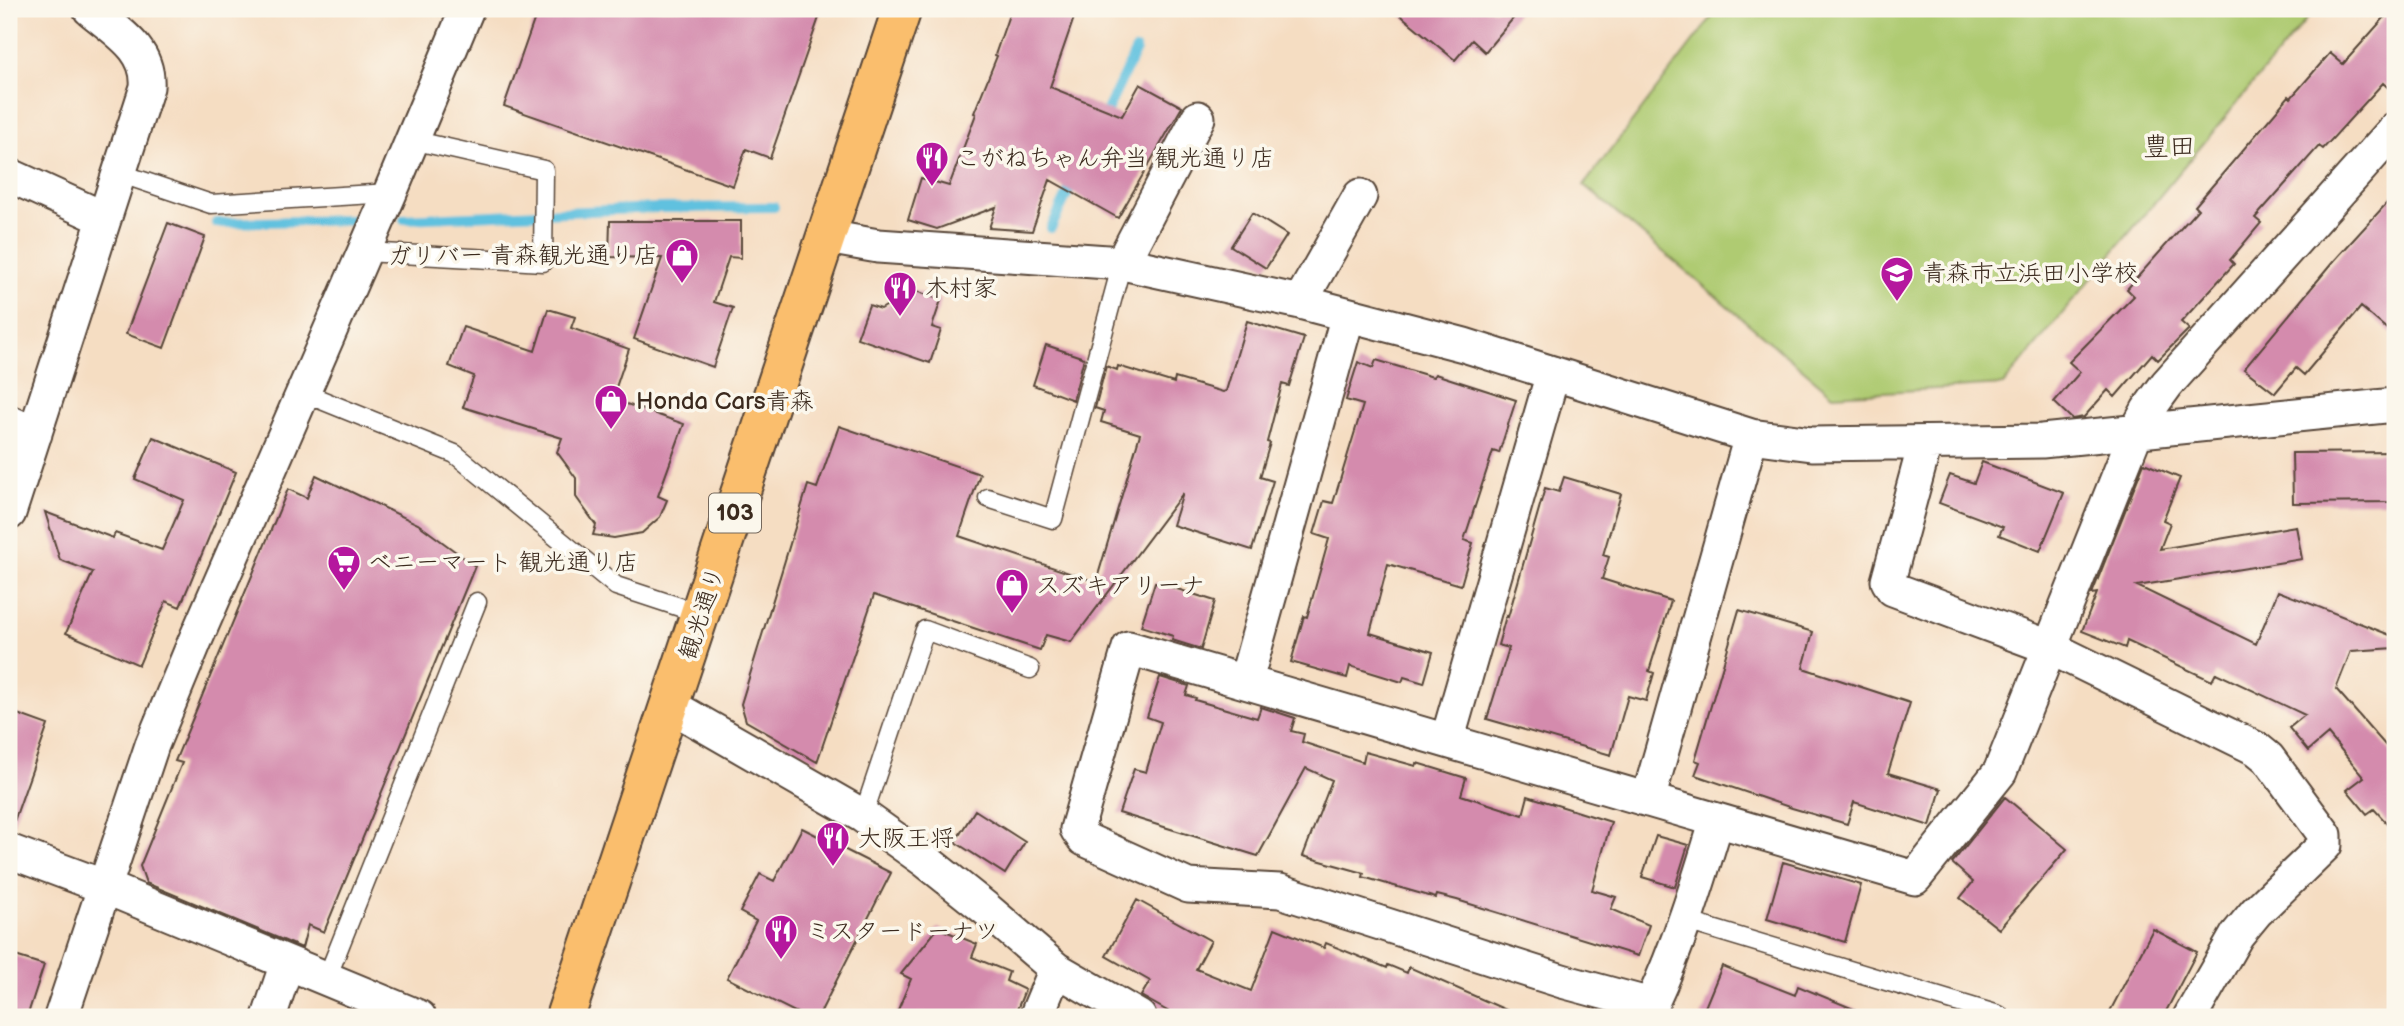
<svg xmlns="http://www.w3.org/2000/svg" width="2404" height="1026" viewBox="0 0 2404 1026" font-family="'Balsamiq Sans','Klee One',sans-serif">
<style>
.green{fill:#afcb72;stroke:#757a48;stroke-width:2}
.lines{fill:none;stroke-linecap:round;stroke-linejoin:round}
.stream{stroke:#61c1df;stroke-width:10}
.building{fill:#d48bad}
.lane-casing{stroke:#574537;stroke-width:21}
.street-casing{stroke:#574537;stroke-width:37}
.highway-casing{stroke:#574537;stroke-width:42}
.lane{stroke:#fff;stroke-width:18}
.street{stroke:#fff;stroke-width:33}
.highway{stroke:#fabe6d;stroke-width:38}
.labels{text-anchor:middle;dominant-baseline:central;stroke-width:7;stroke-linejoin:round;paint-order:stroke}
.shield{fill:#fbf7ec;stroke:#75685c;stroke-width:2}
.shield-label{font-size:23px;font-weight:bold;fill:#3b2a1e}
.poi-label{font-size:24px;fill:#3b2a1e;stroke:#fbf7ec;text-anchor:start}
.street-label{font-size:24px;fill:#3b2a1e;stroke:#fbf7ec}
.neighbourhood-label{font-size:26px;fill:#3b2a1e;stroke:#fbf7ec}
</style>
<rect width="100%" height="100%" fill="#fbf7ec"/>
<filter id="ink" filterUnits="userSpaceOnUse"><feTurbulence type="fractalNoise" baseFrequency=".0143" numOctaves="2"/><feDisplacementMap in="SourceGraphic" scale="14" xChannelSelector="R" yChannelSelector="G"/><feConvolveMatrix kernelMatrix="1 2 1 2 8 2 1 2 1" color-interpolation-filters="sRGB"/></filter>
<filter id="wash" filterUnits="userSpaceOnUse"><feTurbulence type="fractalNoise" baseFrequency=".00686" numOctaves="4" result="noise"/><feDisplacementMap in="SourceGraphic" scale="28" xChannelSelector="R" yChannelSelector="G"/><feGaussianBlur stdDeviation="1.57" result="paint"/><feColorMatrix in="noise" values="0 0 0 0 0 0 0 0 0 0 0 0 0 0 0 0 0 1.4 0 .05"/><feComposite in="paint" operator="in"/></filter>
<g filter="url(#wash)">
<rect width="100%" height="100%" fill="#f5ddc2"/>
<path class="green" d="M1718,9H2315L2003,385L1833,395L1584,185Z"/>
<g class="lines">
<path class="stream" d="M1102,121L1136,50
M404,219L658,208L774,207
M216,223L354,220
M1051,228L1074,180"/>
</g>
<g id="blocks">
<path class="building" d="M538,9H822L770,158L746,149L733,186L504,106Z
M1011,9H1077L1050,87L1122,116L1140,84L1182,107L1118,218L1050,180L1032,231L989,228L996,207L937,229L908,220L921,178L949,186L976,114L974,113L997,56L995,55Z
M1393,9H1521L1485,52L1472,40L1455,60Z
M2392,9H2395V94L2383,83L2323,149L2319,146L2255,218L2261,223L2230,260L2234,264L2181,322L2189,329L2158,360L2152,354L2115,397L2108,390L2084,417L2072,419L2054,402L2080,372L2069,362L2134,296L2127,289L2198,209L2195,206L2289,96L2291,98L2330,53L2343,64Z
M2395,194V336L2361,307L2304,375L2296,368L2275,393L2244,369L2333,262Z
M1252,213L1287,235L1266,268L1231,246Z
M610,221H741V258L729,257L714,302L733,308L713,367L634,339L662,258L609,257Z
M168,223L205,237L164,348L126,334Z
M913,290L941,300L932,327L941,330L930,363L857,338L869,305L881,309Z
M548,309L575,317L571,328L629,349L612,399L684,424L658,496L667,500L660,517L642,533L614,538L593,535L596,525L576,497V478L557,452L562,438L463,407L474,376L449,366L463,327L535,351Z
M1247,321L1304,338L1289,386L1282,384L1267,442L1270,443L1260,477L1273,481L1252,550L1173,525L1183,493L1071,642L1046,635L1040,650L874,595L817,762L746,721L741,704L808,485L817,488L839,426L980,474L959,536L1096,582L1140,434L1101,422L1104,411L1095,408L1106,366L1117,370L1118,366L1174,383L1175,378L1223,392L1226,391Z
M1046,345L1084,358L1073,400L1033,385Z
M1376,360L1433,377L1435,374L1516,400L1499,453L1493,451L1464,540L1473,543L1461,585L1388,564L1370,633L1433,652L1424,683L1404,677L1402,682L1350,666L1347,678L1291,662L1304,616L1307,617L1329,539L1314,534L1324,501L1333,503L1363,405L1346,400L1358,362L1373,368Z
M153,437L236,472L180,607L166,601L139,665L66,633L93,572L60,560L45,512L113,538L115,533L162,550L184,500L135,479Z
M2395,452V502L2293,503L2292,453Z
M1982,462L2064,493L2040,551L1999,535L2003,527L1939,503L1950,475L1974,483Z
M2144,463L2180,478L2163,520L2170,523L2160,549L2296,526L2302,559L2137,586L2256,644L2278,591L2395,637V648L2351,651L2336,689L2393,754L2395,752V832L2374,809L2367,814L2347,790L2364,777L2328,734L2308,751L2289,728L2305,715L2216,673L2212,681L2127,641L2125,648L2082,631L2097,593L2092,594Z
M316,475L418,524L475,566L324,932L308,925L302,948L146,883L140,866L182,763L175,761L288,489L307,498Z
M1564,477L1621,494L1603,555L1609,557L1602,579L1671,601L1649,671L1654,673L1646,701L1628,696L1611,755L1487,719L1509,648L1498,645L1506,616L1508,617L1545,488L1559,492Z
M1155,582L1215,601L1201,649L1172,640L1173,636L1141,626Z
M1739,610L1813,632L1803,668L1910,703L1888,773L1941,789L1930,826L1854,802L1847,824L1792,808L1695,775L1700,762L1695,760Z
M1160,677L1189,686L1186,695L1196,698L1195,700L1257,718L1261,707L1295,718L1291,731L1304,734L1302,742L1363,762L1365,752L1416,766L1417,763L1466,778L1461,795L1523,815L1528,796L1611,822L1592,890L1616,897L1611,909L1649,925L1638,956L1457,900L1437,895L1436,898L1363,877L1364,873L1303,856L1332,780L1306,768L1258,856L1119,813L1134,769L1146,772L1161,722L1147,717Z
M9,711L48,725L13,824L9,823Z
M2005,797L2067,849L1999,929L1960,898L1973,882L1952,863Z
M975,810L1025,842L1005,874L955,842Z
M802,828L891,873L818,1017H805L727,978L756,921L740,912L760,874L774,881Z
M1656,836L1688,845L1675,887L1642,877Z
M1783,862L1861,885L1845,942L1767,919Z
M1137,900L1211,941L1196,969L1251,991L1275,928L1324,948L1326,943L1387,968L1388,965L1407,973L1409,967L1522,1017H1178L1141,996L1150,981L1106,956Z
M938,928L977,944L972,957L1009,972L1006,981L1025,990L1014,1017H895L911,979L901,974Z
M2153,929L2197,952L2163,1017H2107Z
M9,954L44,965L27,1017H9Z
M1722,966L1795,995L1798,986L1873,1017H1701Z"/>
</g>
</g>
<g filter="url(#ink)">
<use href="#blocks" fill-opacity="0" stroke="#574537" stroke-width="2"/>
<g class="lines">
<defs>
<path id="lane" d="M119,173L211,204L390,193
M365,252L543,262L544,170L412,140
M304,393L455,454L616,586L701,614
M988,498L1053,519L1122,263
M863,816L925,630L1030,669
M1686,921L1999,1015
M326,980L477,602"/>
<path id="street" d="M9,175L103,218
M827,237L878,246L1122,263L1300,302L1464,345L1751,436L1812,444L2042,441L2395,405
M1122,263L1198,118
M1300,302L1360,196
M9,422L35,434
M1925,444L1888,581L1893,589L2049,647L2257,749L2268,758L2325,835V845L2256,912L2237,935L2190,1017
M9,513L147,87C150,49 116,31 90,9
M1246,680L1348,315
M671,706L863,816L926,861L985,908L1056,969L1139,1017
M1447,741L1553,373
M1648,800L1751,436
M1717,820C1698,883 1679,945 1651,1005L1562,981L1280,891L1188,886L1084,839L1077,829L1129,648L1915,878L2000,772L2136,432L2148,410L2167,384L2395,129
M9,851L105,887L419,1017
M61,1017L152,745L195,641L390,193L467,9
M269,1017L287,963
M1036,1017L1056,969"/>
<path id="highway" d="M565,1017L902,9"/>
</defs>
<use href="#lane" class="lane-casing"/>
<use href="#street" class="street-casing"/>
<use href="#highway" class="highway-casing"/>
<use href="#lane" class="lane"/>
<use href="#street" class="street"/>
<use href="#highway" class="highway"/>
</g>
</g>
<defs>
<symbol id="restaurant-pin" viewBox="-11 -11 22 30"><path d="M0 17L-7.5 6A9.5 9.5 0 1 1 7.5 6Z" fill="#b5179e" stroke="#fbf7ec"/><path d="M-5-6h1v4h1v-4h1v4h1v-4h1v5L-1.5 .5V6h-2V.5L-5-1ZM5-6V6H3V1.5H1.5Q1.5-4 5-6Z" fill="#fff"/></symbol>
<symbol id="shop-pin" viewBox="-11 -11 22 30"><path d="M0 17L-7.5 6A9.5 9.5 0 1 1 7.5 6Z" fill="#b5179e" stroke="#fbf7ec"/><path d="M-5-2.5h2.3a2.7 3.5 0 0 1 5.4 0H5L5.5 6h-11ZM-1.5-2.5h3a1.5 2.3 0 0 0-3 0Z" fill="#fff"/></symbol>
<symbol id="school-pin" viewBox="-11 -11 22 30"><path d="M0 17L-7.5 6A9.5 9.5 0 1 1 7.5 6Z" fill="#b5179e" stroke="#fbf7ec"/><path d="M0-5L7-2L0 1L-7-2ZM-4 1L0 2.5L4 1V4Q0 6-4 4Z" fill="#fff"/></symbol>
<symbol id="supermarket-pin" viewBox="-11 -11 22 30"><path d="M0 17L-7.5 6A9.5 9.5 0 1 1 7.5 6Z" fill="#b5179e" stroke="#fbf7ec"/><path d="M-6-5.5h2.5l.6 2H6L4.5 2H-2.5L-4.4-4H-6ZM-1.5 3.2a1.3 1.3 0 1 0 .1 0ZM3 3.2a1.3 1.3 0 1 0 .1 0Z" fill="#fff"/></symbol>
</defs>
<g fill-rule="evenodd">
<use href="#restaurant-pin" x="913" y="139" width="38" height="52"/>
<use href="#shop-pin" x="663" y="236" width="38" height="52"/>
<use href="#school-pin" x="1878" y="254" width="38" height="52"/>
<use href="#restaurant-pin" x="881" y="269" width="38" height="52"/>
<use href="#shop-pin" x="592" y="382" width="38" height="52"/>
<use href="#supermarket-pin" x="325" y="543" width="38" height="52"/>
<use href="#shop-pin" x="993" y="566" width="38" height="52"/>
<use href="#restaurant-pin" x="814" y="819" width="38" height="52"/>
<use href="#restaurant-pin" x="762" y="912" width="38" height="52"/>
</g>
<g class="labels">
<rect class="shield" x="709" y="493.5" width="52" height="39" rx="5"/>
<g class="shield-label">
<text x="735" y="513">103</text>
</g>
<g class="poi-label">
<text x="956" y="158">こがねちゃん弁当 観光通り店</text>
<text x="658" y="255" text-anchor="end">ガリバー 青森観光通り店</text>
<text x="1922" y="273">青森市立浜田小学校</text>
<text x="925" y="288">木村家</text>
<text x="636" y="401">Honda Cars青森</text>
<text x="368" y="562">ベニーマート 観光通り店</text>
<text x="1036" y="585">スズキアリーナ</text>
<text x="858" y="838">大阪王将</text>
<text x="806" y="931">ミスタードーナツ</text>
</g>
<g class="street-label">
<text transform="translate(702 613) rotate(-72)">観光通り</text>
</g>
<g class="neighbourhood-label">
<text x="2169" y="147">豊田</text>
</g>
</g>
<rect width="2404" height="1026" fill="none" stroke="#fbf7ec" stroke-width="35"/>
</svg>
